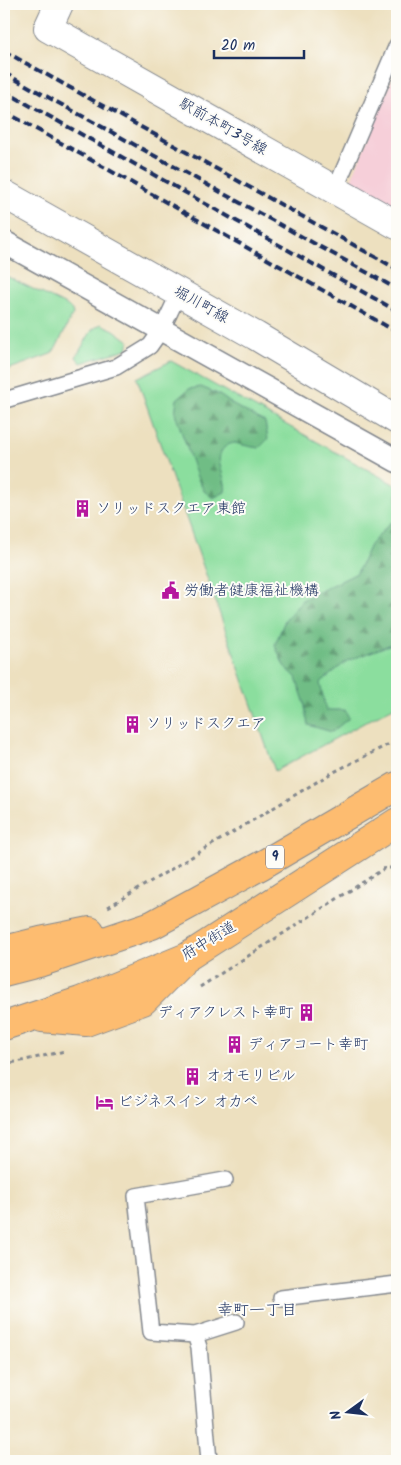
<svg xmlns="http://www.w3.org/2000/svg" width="401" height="1465" viewBox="0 0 401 1465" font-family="Kalam,'Klee One',sans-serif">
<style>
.built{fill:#f6cfd9}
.green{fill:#8bde9e;stroke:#53867e}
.forest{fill:url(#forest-firs);stroke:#467672}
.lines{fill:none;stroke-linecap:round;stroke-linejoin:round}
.service-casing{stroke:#84888e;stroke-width:18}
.pedestrian-casing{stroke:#84888e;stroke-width:25}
.minor-casing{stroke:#84888e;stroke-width:30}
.tertiary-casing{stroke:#84888e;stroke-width:30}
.primary-casing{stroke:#84888e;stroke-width:30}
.path{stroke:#84888e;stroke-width:3;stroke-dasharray:4 4;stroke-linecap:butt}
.service{stroke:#fff;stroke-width:15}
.pedestrian{stroke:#fff;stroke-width:22}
.minor{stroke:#fff;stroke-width:28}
.tertiary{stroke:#fff;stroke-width:28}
.primary{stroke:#fdbc6f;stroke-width:28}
.rail{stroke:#1b2f5e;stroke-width:4;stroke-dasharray:8 4;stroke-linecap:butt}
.labels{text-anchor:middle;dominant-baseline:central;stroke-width:4;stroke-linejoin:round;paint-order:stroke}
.shield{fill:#fdfcf7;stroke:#5f6c8c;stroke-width:1}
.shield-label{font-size:14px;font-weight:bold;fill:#1b2f5e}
.street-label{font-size:15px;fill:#1b2f5e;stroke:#fdfcf7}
.poi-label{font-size:15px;fill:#1b2f5e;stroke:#fdfcf7;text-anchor:start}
.neighbourhood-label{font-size:16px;fill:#1b2f5e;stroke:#fdfcf7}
</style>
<defs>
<pattern id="forest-firs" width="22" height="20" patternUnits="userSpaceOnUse" patternTransform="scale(1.25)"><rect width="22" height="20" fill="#70bd85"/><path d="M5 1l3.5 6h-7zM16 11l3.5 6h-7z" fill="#5b9a70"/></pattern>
</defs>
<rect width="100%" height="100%" fill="#fdfcf7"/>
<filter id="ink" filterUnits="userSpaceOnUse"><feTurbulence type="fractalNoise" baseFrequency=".02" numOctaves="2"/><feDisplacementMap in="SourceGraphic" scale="10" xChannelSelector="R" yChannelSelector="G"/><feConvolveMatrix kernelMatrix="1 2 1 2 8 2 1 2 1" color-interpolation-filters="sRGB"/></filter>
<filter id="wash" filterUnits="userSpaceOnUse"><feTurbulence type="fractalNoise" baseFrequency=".0096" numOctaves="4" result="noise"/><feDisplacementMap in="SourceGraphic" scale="20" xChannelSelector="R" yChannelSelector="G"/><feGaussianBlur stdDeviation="1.12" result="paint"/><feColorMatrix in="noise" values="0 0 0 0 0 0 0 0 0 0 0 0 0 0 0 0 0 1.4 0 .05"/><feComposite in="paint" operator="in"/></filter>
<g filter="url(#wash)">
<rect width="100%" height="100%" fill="#ede0bf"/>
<path class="built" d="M397,67V218L356,194L351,180Z"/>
<path class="green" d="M4,275L68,306L72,310L73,314L56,348L51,354L4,371Z
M101,324L114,330L129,341L127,349L81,363L76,357L92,330Z
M171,361L397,486V705L275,771L137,378Z"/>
<path class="forest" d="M201,387L218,394L235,406L265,422L268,439L259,448C251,447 243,445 235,443C232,443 227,445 225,447C211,459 228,477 225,492L213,498L204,491L197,477L175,413L177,399L189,389Z
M397,522V642L347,661L320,683L326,710H345L349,718L332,732L308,725L304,701L296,677L284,666L275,645L285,620L302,600L357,573L370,545L390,523Z"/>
</g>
<g filter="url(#ink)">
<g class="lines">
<defs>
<path id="service" d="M335,190L397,45
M5,400L116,367L150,346L162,329L179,293
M225,1180L136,1196L151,1332L195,1335L236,1322
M281,1298L397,1284
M195,1335L199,1347L209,1461"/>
<path id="pedestrian" d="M4,242L397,461"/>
<path id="minor" d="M59,4L48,28L397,225"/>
<path id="tertiary" d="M4,194L256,336L397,420"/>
<path id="primary" d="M4,950L40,941L90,931
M4,972L39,963L152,925L262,865L397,786
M42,1018L86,1022L143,1001L180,964
M4,1026L80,1001L187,957L397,822"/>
</defs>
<use href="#service" class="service-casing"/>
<use href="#pedestrian" class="pedestrian-casing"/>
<use href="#minor" class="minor-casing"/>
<use href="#tertiary" class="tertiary-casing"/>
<use href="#primary" class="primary-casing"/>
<path class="path" d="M108,907L330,774L397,740
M200,987L385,868H397
M4,1063L17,1062L65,1051"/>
<use href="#service" class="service"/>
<use href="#pedestrian" class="pedestrian"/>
<use href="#minor" class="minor"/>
<use href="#tertiary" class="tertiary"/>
<use href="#primary" class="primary"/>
<path class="rail" d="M4,51L397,269
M4,73L397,289
M4,91L397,311
M4,111L397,332"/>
</g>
</g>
<defs>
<symbol id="building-bare" viewBox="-9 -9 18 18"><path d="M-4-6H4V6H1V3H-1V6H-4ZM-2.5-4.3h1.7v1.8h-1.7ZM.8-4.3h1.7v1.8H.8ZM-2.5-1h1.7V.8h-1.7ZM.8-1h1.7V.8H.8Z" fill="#b5179e" stroke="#fdfcf7" stroke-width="2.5" paint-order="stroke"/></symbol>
<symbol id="civic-bare" viewBox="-9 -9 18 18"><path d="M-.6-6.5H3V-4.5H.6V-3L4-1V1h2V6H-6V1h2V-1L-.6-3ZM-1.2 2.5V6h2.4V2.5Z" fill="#b5179e" stroke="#fdfcf7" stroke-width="2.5" paint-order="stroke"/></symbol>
<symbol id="hotel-bare" viewBox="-9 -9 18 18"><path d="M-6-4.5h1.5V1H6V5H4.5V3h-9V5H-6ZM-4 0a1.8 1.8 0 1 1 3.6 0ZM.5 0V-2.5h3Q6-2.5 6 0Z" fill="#b5179e" stroke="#fdfcf7" stroke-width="2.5" paint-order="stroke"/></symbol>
</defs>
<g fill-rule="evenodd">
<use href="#building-bare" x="70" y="496" width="25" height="25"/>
<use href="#civic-bare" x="158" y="578" width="25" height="25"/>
<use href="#building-bare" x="120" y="712" width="25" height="25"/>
<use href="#building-bare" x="294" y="1000" width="25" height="25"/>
<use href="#building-bare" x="222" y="1032" width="25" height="25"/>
<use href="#building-bare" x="180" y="1064" width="25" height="25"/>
<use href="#hotel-bare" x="92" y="1090" width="25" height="25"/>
</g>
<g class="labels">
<rect class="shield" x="266" y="845.5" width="18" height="23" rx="4"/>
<g class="shield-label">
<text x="275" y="857">9</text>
</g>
<g class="street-label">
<text transform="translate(223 127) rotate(30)">駅前本町3号線</text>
<text transform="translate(201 305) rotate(29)">堀川町線</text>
<text transform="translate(209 941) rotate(-31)">府中街道</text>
</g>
<g class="poi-label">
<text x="96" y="509">ソリッドスクエア東館</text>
<text x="184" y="591">労働者健康福祉機構</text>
<text x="146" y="724">ソリッドスクエア</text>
<text x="293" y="1013" text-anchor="end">ディアクレスト幸町</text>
<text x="248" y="1045">ディアコート幸町</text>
<text x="206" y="1076">オオモリビル</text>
<text x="118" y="1102">ビジネスイン オカベ</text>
</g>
<g class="neighbourhood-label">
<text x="257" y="1310">幸町一丁目</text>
</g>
</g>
<rect width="401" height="1465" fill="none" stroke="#fdfcf7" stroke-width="20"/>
<g transform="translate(348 1412) rotate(255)" stroke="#fdfcf7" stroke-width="4" paint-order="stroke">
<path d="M0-4L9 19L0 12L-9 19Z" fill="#1b2f5e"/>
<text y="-8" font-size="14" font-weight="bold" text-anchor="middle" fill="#1b2f5e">N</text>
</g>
<path d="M214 50v8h90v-8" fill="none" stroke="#1b2f5e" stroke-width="2.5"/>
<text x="221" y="50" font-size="15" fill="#1b2f5e" stroke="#fdfcf7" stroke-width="4" paint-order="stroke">20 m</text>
</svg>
